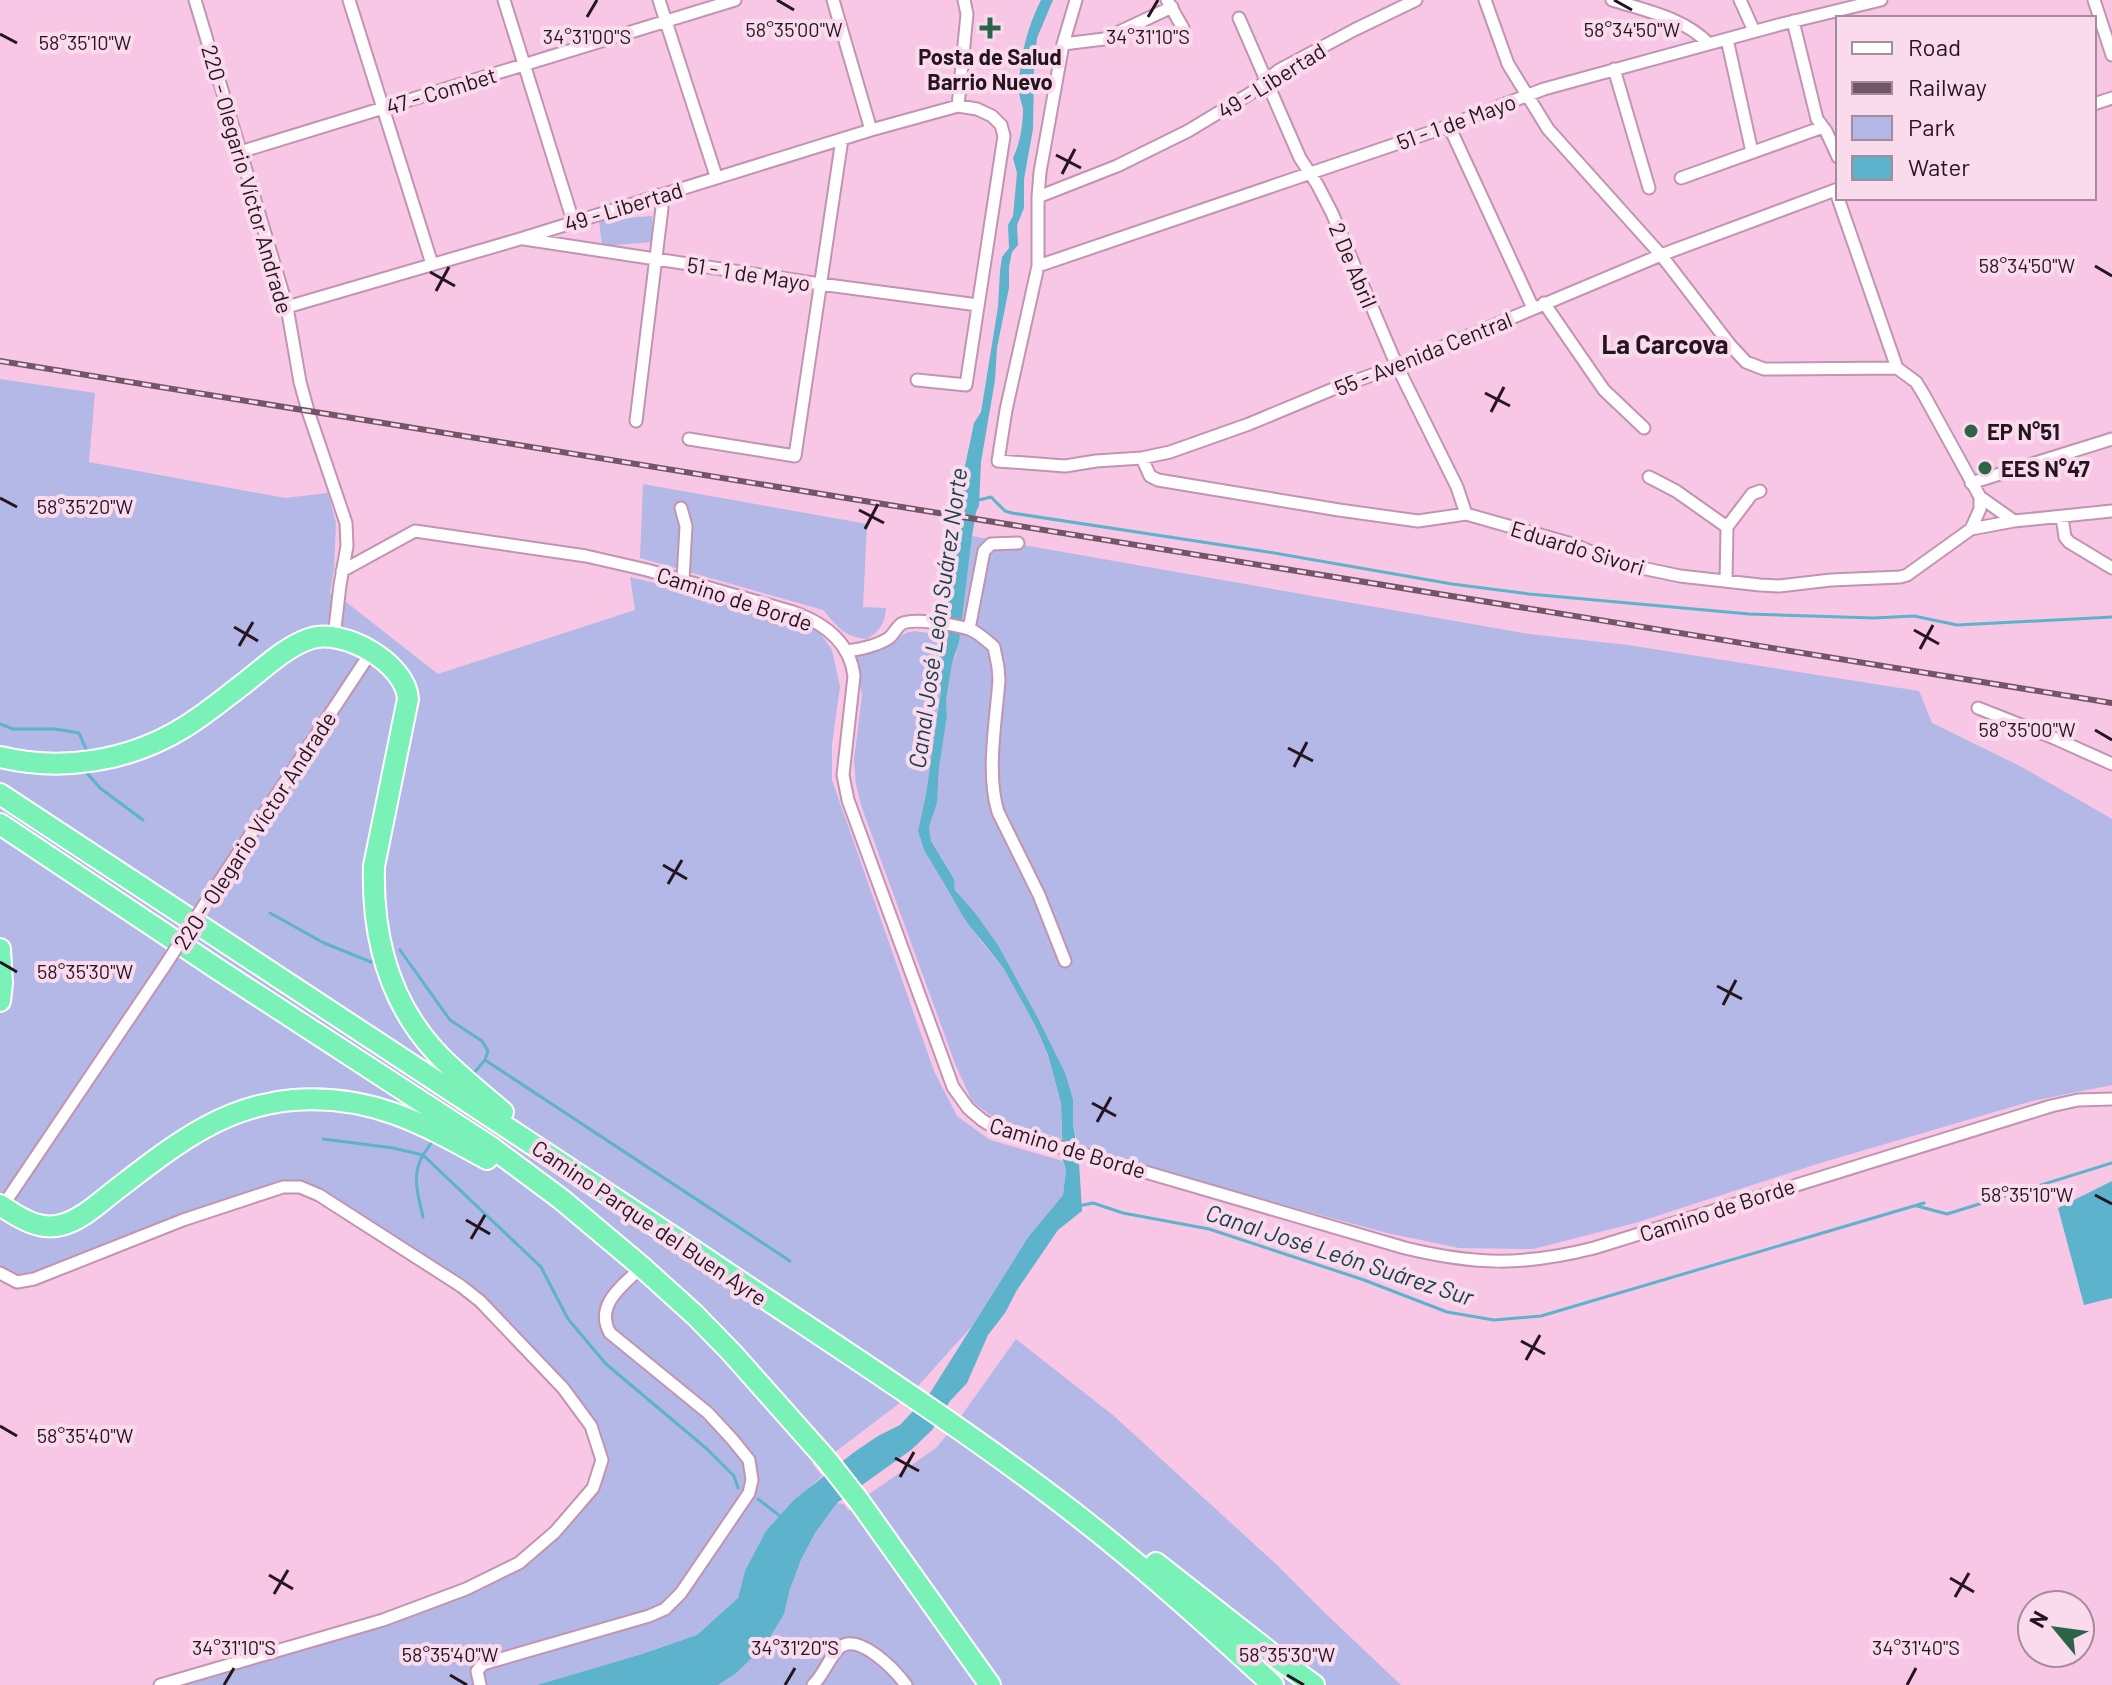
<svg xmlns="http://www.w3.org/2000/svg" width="2112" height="1685" viewBox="0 0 2112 1685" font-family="Barlow,sans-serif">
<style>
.green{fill:#b3b8e7}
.water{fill:#5db2cc}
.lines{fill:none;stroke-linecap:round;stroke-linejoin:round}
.stream{stroke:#5db2cc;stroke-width:3}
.minor-casing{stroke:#c294b1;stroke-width:15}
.motorway-casing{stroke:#fff;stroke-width:24}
.minor{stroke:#fff;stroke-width:11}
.motorway{stroke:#7af1b7;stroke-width:20}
.rail-casing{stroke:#725668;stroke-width:6}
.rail{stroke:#f9dbed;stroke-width:3;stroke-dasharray:9;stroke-linecap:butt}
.minor-bridge-casing{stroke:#c294b1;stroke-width:15;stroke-linecap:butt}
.minor-bridge{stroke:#fff;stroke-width:11}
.ticks{fill:none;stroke:#261520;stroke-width:3}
.poi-dot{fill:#2d6349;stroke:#f9dbed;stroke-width:3}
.labels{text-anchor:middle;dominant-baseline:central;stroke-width:8;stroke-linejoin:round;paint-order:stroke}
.poi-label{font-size:22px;font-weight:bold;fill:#261520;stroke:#f9dbed;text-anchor:start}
.street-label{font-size:22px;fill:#261520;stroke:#f9dbed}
.water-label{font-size:24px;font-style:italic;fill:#1a414d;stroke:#f9dbed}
.quarter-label{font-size:26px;font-weight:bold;fill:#261520;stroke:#f9dbed}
.ticks-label{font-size:20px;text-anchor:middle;fill:#261520;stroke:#f9dbed;stroke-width:8;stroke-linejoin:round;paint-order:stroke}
</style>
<rect width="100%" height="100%" fill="#f8c7e5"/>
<path class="green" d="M652,216L654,242L602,246L599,220Z
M0,379L95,393L89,462L285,498L328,493L336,523L334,568L330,593L346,602L438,674L635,610L630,577L757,608L804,623L821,634L832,650L840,687L832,744V780L934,1071L957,1116L990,1140L1063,1161L1066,1170L1063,1195L1029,1236L972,1326L909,1396L826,1459L812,1463L822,1476L813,1484L745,1571L738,1598L697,1635L642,1654L537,1685H160L383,1620L519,1563L593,1488L602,1460L591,1426L480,1301L319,1195L283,1187L34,1279L0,1273Z
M643,484L867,524L863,607L886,608C885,623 880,631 867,639C844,637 838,627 823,610L640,558Z
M972,536L1529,634L1628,645L1919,691L1932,723L2022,767L2112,819V1085L2032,1101L1817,1164L1635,1223L1533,1249L1459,1248L1387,1233L1240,1193L1077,1144L1073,1123V1099L1064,1073L1039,1020L998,945L976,914L955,890L954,879L931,841L929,827L937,803L939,768L947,716L946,701L952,664L956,655Z
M915,631L941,635L939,673L941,691L926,794L918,831L924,850L946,888L982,943L1004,969L1035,1025L1048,1056L1061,1103L1062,1139L995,1119L972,1101L956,1066L862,808L856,785L854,760L862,695L854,656C866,654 876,653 886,647C897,640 902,632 915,631Z
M1016,1339L1114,1416L1277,1565L1326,1614L1401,1685H718L735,1674L784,1614L790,1589L801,1560L815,1533L837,1503L844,1504L849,1511L859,1501L936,1448L954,1426Z"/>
<path class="water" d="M1041,0H1053L1037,38L1034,66L1033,129L1024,179V208L1017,225L1018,245L1012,252L1009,267V288L997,348L995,380L981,462L979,506L976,512L972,536L959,642L952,664L946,701L947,716L939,768L937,803L929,827L931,841L954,879L955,890L976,914L998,945L1039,1020L1065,1073L1073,1099V1123L1079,1163L1082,1211L1058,1230L1017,1290L1005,1313L988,1335L967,1383L950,1401L932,1430L911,1450L837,1503L815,1533L801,1560L790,1589L784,1614L765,1645L735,1674L718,1685H537L642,1654L697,1635L738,1598L745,1571L766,1531L794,1500L853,1453L878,1436L900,1425L930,1393L1029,1236L1063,1195L1066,1170L1063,1160L1061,1103L1048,1055L1035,1025L1004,969L966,921L924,850L918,831L926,794L941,691L939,673L941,635L948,604L965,466L974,423L981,412L998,307L1000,271L1002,257L1009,248L1008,225L1013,216L1017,173L1013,158C1020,143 1023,126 1023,109C1022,103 1019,97 1019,91C1019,60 1027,27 1041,0Z
M2112,1181V1298L2084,1305L2058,1208Z"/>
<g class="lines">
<path class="stream" d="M979,500L991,497L1005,511L1012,513L1268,552L1452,584L1529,594L1749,614L1874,618L1914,616L1957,625L2112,617
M0,724L13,729H55L79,733L86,749
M86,772L100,788L143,820
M270,913L324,943L371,962
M400,950L450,1020L482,1041L488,1051L485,1060L474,1073
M485,1060L790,1261
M323,1139L393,1148L423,1155C411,1175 418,1195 423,1217
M432,1142L423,1155L541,1267L568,1319L606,1364L707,1449L734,1476L738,1488
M1078,1206L1093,1203L1123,1213L1209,1229L1364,1280L1447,1312L1494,1320L1541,1316L1924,1203
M1917,1206L1947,1214L2112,1163
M758,1499L780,1516"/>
<defs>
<path id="minor" d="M195,0L287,307L300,382L308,411L346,523L347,546L340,585L334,637
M349,0L432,264
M504,0L573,221
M659,0L716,176
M833,0L871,130
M1076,0L1063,44L1040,172L1038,197V266L1006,410L998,461L1065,466L1096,461L1142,458L1170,452L1249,424L1333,389L1397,366L1661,255L1838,189
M1167,0L1183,28
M1485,0L1508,64L1548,129L1661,255L1731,346L1746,362L1764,369L1897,368
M1612,0C1644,10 1685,18 1709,44
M1740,0L1754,31
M2094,0L2112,55
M1239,18L1300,158L1317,184L1332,213L1397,366L1457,487L1466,514
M1793,21L1817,119L1826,131L1838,157
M1727,39L1752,152
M1063,44L1104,39L1172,7
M1614,69L1649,188
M2094,104L2112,98
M958,106L967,14L964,0
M1449,126L1533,308
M240,152L735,0
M1681,178L1823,127
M1038,197L1117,166L1188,131L1251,93L1279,70L1354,30L1416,0
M1838,198L1897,368L1916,382L1924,395L1980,497L2014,521L2112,511
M524,239L820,284L978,305
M1038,266L1440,129L1544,89L1782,24L1881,0
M1544,303L1604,390L1644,428
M287,307L520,239L871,130L958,106L977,109L992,116L1001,125L1004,136L966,385L917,380
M636,421L662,208L659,195
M689,439L795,456L842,139
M1142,458L1150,476L1158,480L1339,510L1418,521L1466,514L1572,544L1618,563L1680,576L1760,585L1779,586L1831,580L1900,577L1907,575L1971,529L2014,521
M1649,477L1676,491L1727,527L1726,581
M1971,483L2112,439
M681,508L686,526L683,580
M2062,517L2065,537L2069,542L2112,568
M1727,527L1752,494L1760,491
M1971,529L1980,509V497
M342,571L415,531L586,556L647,570L793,612C824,623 850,642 854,676L843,775L848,800L953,1087L968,1108L982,1120L995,1128L1405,1248C1475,1265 1523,1266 1594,1248L2051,1106L2078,1100L2112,1099
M969,629L984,551L991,544L1018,543
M847,651C861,649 877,646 889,638C894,634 896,628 901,624C913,617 955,625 969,629C978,632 987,641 994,647L998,667L999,680C996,721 986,773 998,812L1039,895L1065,961
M1978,708L2054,738L2112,764
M212,893L371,652
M2,1207L164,967
M0,1273L17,1282L34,1279L183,1220L283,1187H300L319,1195L461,1286L480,1301L563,1388L591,1426L602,1460L593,1488L555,1532L519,1563L466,1589L383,1620L160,1685
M480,1685L477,1671L483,1664L649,1616L665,1609L681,1593L749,1493L752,1480L749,1460L732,1439L708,1413L610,1333C594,1305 623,1285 642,1267
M813,1685C824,1674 829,1658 839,1648C858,1631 895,1670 906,1685"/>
<path id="motorway" d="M0,757C62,772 129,761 183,728C203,716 220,702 238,688C260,672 283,648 309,639C343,627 406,663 408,699L374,866C372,934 388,999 434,1050C455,1073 480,1092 503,1112
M0,794C232,949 467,1099 699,1254C826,1340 957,1422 1078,1516C1146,1569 1210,1627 1273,1685
M0,824L219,970L491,1147L561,1199L642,1267L695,1315L732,1353L826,1459L859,1501L990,1685
M0,949L2,983L0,1001
M0,1205C18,1217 39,1231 61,1225C82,1220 101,1201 117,1189C172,1147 221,1106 293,1100C370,1094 422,1123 487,1159
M1156,1563L1277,1658L1314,1685"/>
</defs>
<use href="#minor" class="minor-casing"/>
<use href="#motorway" class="motorway-casing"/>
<use href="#minor" class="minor"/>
<use href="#motorway" class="motorway"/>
<defs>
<path id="rail" d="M0,361L2112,703"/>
</defs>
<use href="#rail" class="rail-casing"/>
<use href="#rail" class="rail"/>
<defs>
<path id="minor-bridge" d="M164,967L212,893"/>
</defs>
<use href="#minor-bridge" class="minor-bridge-casing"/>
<use href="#minor-bridge" class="minor-bridge"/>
</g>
<path class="ticks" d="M777,0L794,10M1614,0L1632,10M587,17L597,0M1148,17L1158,0M0,34L17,43M1056,155L1081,168M1062,174L1075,149M2095,266L2112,276M430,272L455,286M436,291L449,267M1485,393L1510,406M1491,412L1504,387M0,498L17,507M859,510L884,523M865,529L878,504M234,627L258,641M1914,630L1939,644M239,646L253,622M1920,649L1933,625M2095,730L2112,740M1288,748L1313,761M1294,767L1307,742M663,865L687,879M668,884L682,860M0,962L17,972M1717,986L1742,999M1723,1005L1736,980M1092,1103L1116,1116M1097,1122L1111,1097M2095,1195L2112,1204M466,1220L490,1234M471,1239L485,1215M1521,1341L1545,1354M1526,1360L1540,1335M0,1426L17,1436M895,1458L919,1471M900,1477L914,1452M269,1575L293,1589M1950,1578L1974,1592M274,1594L288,1570M1955,1597L1969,1573M450,1675L467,1685M1287,1675L1304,1685M224,1685L234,1668M785,1685L795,1668M1907,1685L1916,1668"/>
<g class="poi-dot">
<path d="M986 16h8v8h8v8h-8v8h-8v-8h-8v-8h8z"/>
<circle cx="1971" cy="431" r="8"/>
<circle cx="1985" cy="468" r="8"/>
</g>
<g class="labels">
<g class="poi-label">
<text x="990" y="56" text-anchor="middle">Posta de Salud<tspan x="990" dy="25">Barrio Nuevo</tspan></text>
<text x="1987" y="431">EP N°51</text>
<text x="2001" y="468">EES N°47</text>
</g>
<g class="street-label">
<text transform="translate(1271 80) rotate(-32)">49 - Libertad</text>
<text transform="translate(441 90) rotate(-17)">47 - Combet</text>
<text transform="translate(1456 121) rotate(-20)">51 - 1 de Mayo</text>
<text transform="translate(248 179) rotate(74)">220 - Olegario Víctor Andrade</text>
<text transform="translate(623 206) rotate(-17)">49 - Libertad</text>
<text transform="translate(1354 265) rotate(67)">2 De Abril</text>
<text transform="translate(749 273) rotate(9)">51 - 1 de Mayo</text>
<text transform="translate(1423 353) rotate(-22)">55 - Avenida Central</text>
<text transform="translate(1578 547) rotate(17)">Eduardo Sivori</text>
<text transform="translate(735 598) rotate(18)">Camino de Borde</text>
<text transform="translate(254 830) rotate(-57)">220 - Olegario Víctor Andrade</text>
<text transform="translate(1068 1147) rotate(17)">Camino de Borde</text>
<text transform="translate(1717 1209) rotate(-18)">Camino de Borde</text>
<text transform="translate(650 1222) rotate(34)">Camino Parque del Buen Ayre</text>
</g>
<g class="water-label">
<text transform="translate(937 618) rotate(-82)">Canal José León Suárez Norte</text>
<text transform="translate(1340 1254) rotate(18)">Canal José León Suárez Sur</text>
</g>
<g class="quarter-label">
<text x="1665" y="343">La Carcova</text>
</g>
</g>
<g class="ticks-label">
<text x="1632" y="37">58°34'50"W</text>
<text x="794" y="37">58°35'00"W</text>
<text x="587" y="44">34°31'00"S</text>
<text x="1148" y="44">34°31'10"S</text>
<text x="85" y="50">58°35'10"W</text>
<text x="2027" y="273">58°34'50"W</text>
<text x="85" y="514">58°35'20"W</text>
<text x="2027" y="737">58°35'00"W</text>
<text x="85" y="979">58°35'30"W</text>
<text x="2027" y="1202">58°35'10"W</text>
<text x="85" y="1443">58°35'40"W</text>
<text x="234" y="1655">34°31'10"S</text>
<text x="795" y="1655">34°31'20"S</text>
<text x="1916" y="1655">34°31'40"S</text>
<text x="450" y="1662">58°35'40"W</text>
<text x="1287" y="1662">58°35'30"W</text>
</g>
<rect x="1836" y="16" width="260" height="184" fill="#f9dbed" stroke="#a58c9b" stroke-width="2"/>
<rect x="1852" y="42" width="40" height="12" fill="#ffffff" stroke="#a58c9b" stroke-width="2"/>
<text x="1908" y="56" font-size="24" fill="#261520">Road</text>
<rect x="1852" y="82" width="40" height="12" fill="#725668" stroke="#a58c9b" stroke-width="2"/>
<text x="1908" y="96" font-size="24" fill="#261520">Railway</text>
<rect x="1852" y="116" width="40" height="24" fill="#b3b8e7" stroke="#a58c9b" stroke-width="2"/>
<text x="1908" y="136" font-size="24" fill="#261520">Park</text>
<rect x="1852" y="156" width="40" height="24" fill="#5db2cc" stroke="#a58c9b" stroke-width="2"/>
<text x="1908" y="176" font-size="24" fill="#261520">Water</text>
<g transform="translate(2056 1629) rotate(299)"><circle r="38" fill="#f9dbed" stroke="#a58c9b" stroke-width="2"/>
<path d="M0-6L14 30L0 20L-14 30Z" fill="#2d6349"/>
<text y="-12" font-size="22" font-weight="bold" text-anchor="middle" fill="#261520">N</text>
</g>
</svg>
